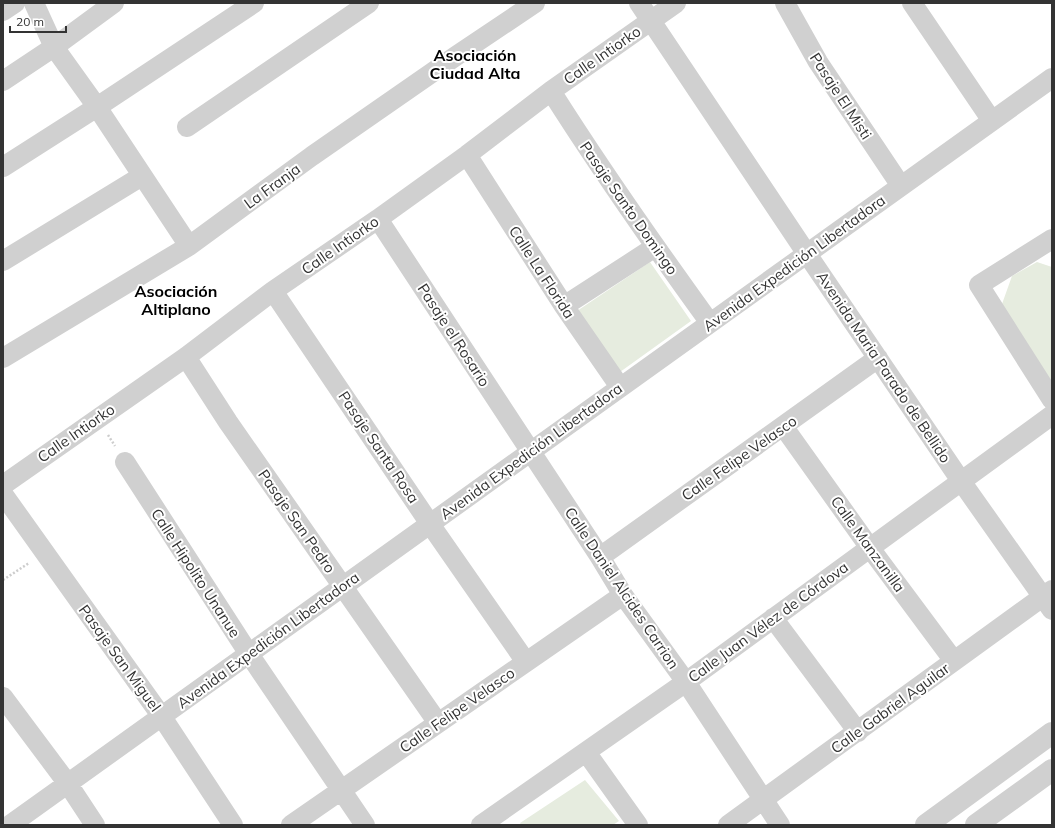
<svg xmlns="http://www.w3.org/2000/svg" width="1055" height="828" viewBox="0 0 1055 828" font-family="Mulish,sans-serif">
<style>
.green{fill:#e6ecdf}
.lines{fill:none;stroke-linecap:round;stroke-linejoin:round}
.path{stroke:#cdcdcd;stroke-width:2.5;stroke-dasharray:2 2;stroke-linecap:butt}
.minor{stroke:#d0d0d0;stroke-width:20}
.tertiary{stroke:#d0d0d0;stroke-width:22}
.labels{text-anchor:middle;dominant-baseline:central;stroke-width:4;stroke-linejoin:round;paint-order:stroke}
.street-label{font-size:15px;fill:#333;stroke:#fff}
.neighbourhood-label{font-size:16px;font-weight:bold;fill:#000;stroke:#fff}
</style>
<rect width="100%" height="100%" fill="#fff"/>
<path class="green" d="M650,262L691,321L620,372L577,311Z
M1037,262L1052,267V387L1002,304L1012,276Z
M585,780L619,821L613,825H521L520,823Z"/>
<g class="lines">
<path class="path" d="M108,435L115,446
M3,580L29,563"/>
<path class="minor" d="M34,3L54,47L97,107L189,246
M639,3L807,254L961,481L1052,610
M785,3L818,62L901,186
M912,3L992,121
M3,11L15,3
M3,81L54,47L114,3
M551,91C601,170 655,247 710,323
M187,127L369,3
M467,155L564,306L620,387
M3,167L97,107L254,3
M378,219L600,557L623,595L686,682L780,825
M1052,239L979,285L1052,400
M3,261L142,176
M273,291L430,524L526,662
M564,306L655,247
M186,357L228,422L438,723
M3,358L189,246L312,156L456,56L535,3
M783,426L870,548L954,661
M125,462L249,654L365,825
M3,485L186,357L273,291L378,219L467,155L551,91L676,3
M3,494L162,717L233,825
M600,557L878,358
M773,618L858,732
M3,697L68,784L95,825
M586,752L638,825
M10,825L1052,78
M291,825L623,595
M481,825L686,682L1052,415
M728,825L1052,590"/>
<path class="tertiary" d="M926,825L1052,733
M976,825L1052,770"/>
</g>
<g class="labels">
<g class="street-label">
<text transform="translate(602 55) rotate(-35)">Calle Intiorko</text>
<text transform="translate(841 96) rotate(57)">Pasaje El Misti</text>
<text transform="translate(272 186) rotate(-36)">La Franja</text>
<text transform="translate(629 208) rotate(55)">Pasaje Santo Domingo</text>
<text transform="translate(340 245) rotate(-35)">Calle Intiorko</text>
<text transform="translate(794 263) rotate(-36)">Avenida Expedición Libertadora</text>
<text transform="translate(542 272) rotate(57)">Calle La Florida</text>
<text transform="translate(454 335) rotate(57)">Pasaje el Rosario</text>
<text transform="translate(884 367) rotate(56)">Avenida Maria Parado de Bellido</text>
<text transform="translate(76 433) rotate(-35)">Calle Intiorko</text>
<text transform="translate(379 447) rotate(56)">Pasaje Santa Rosa</text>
<text transform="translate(531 451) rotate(-36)">Avenida Expedición Libertadora</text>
<text transform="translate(739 458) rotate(-35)">Calle Felipe Velasco</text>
<text transform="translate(297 521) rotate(55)">Pasaje San Pedro</text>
<text transform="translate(868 544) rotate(54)">Calle Manzanilla</text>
<text transform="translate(196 573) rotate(57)">Calle Hipolito Unanue</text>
<text transform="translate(622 588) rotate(56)">Calle Daniel Alcides Carrion</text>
<text transform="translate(768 622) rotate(-36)">Calle Juan Vélez de Córdova</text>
<text transform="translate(268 640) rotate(-36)">Avenida Expedición Libertadora</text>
<text transform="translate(120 658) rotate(54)">Pasaje San Miguel</text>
<text transform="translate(890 708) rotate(-36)">Calle Gabriel Aguilar</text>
<text transform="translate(457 710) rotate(-35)">Calle Felipe Velasco</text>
</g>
<g class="neighbourhood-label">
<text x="475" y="55">Asociación<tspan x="475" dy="18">Ciudad Alta</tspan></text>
<text x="176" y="291">Asociación<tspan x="176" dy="18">Altiplano</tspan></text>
</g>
</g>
<rect width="1055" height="828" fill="none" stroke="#333333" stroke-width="8"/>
<path d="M10 26v6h56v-6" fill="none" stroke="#333333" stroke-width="2"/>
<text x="16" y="26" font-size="12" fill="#333333" stroke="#ffffff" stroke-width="3" paint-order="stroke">20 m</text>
</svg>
